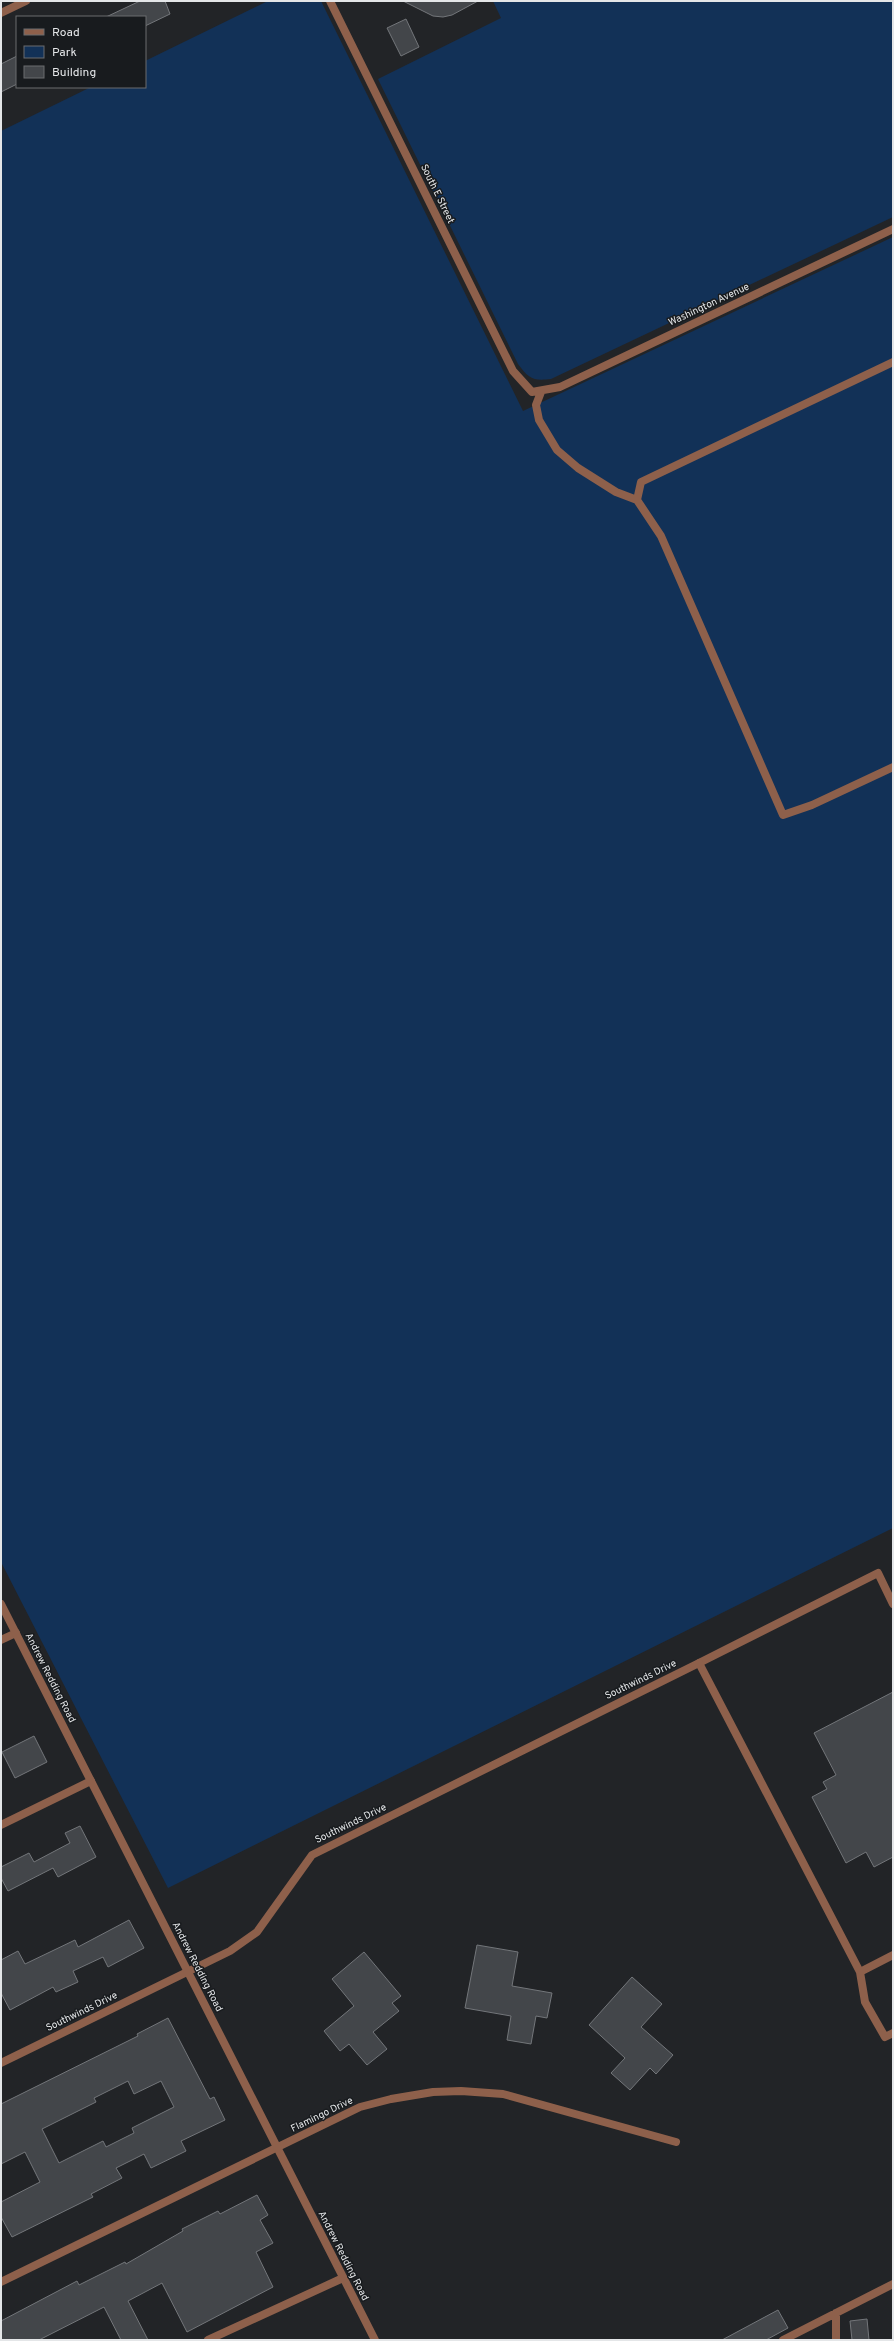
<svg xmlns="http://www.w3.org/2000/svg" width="894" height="2341" viewBox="0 0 894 2341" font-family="Overpass,sans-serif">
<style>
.green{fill:#123157}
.building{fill:#43464a;stroke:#73767a;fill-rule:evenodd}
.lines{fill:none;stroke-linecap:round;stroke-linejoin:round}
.service{stroke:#8e604b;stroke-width:8}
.minor{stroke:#8e604b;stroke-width:8}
.tertiary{stroke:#8e604b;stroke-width:8}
.labels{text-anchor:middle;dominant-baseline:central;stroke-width:3;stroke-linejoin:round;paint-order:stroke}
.street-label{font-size:10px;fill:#e4e6e8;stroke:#181b1e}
</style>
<rect width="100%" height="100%" fill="#222427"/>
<path class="green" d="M268,1H321L523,411L893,237V1528L168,1888L1,1562V131L91,87H145V61Z
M493,1H893V217L551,379C533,381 529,379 518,364L378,79L501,18Z"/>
<path class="building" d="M140,1H165L170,14L145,26V17H106Z
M403,1H478L452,15L443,17L433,16Z
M406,19L419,47L401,56L387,28Z
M17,56V84L1,92V64Z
M893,1692V1857L874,1867L866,1852L846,1863L812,1797L827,1789L823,1782L836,1775L814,1733Z
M34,1736L47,1762L15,1778L2,1752Z
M80,1826L96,1857L58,1877L53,1868L8,1891L1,1878V1867L29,1853L34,1862L70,1843L65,1833Z
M129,1920L144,1948L108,1967L103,1957L73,1971L78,1982L56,1992L53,1987L10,2010L1,1993V1960L18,1951L25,1964L75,1940L78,1947Z
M477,1945L518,1952L512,1986L552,1993L547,2018L536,2016L531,2044L507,2040L511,2016L465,2008Z
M364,1952L401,1996L392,2003L399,2011L373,2032L387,2049L367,2065L349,2044L340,2051L324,2031L354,2006L332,1979Z
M632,1977L662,2004L641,2027L673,2055L656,2074L650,2068L630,2090L611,2073L625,2058L589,2025Z
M168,2018L210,2099L214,2097L225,2120L181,2141L186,2151L151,2168L144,2154L116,2168L122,2178L91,2194L93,2197L12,2237L1,2217V2202L40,2182L25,2152L1,2164V2104L138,2036L137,2034ZM128,2081L134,2094L161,2081L174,2107L132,2128L134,2133L106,2147L103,2141L59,2163L42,2129L96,2102L94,2098Z
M257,2195L268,2215L260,2220L273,2243L256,2252L273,2287L187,2332L162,2283L128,2301L148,2340H121L104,2307L39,2340H1V2321L77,2281L79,2285L125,2262L126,2264L183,2231L182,2229L218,2211L220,2214Z
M778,2310L788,2328L766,2340H722Z
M867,2319L869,2340H852L850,2321Z"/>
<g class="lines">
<path class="service" d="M330,1L513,371L532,392L560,387L893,229
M541,392L536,405L539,420L557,450L578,468L616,492L637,500L661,536L783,815L812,805L893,767
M637,500L641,482L893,362
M893,1604L878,1573L699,1663L860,1972L865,2002L885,2037L893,2033
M860,1972L893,1955
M208,2340L343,2278"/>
<path class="minor" d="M1,13L26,1
M1,1640L16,1633
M1,1825L91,1781
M1,2063L230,1951L257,1932L312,1855L699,1663
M1,2282L360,2107L391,2099L433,2092L461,2091L503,2094L676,2142
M836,2313V2340
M783,2340L893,2284"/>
<path class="tertiary" d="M1,1604L375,2340"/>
</g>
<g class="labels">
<g class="street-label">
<text transform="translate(437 194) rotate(64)">South E Street</text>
<text transform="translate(709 305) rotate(-25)">Washington Avenue</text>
<text transform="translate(50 1678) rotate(63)">Andrew Redding Road</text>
<text transform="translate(641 1680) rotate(-26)">Southwinds Drive</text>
<text transform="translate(351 1824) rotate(-26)">Southwinds Drive</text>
<text transform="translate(197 1967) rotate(63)">Andrew Redding Road</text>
<text transform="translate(82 2012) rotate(-26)">Southwinds Drive</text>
<text transform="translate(322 2115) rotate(-26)">Flamingo Drive</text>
<text transform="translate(343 2256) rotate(63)">Andrew Redding Road</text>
</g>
</g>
<rect width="894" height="2341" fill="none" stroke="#e4e6e8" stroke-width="4"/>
<rect x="16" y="16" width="130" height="72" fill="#181b1e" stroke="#6a6c6f"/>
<rect x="24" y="29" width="20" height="6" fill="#8e604b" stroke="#6a6c6f"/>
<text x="52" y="36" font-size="12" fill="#e4e6e8">Road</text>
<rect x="24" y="46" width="20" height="12" fill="#123157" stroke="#6a6c6f"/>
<text x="52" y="56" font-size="12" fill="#e4e6e8">Park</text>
<rect x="24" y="66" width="20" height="12" fill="#43464a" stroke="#6a6c6f"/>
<text x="52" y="76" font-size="12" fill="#e4e6e8">Building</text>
</svg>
